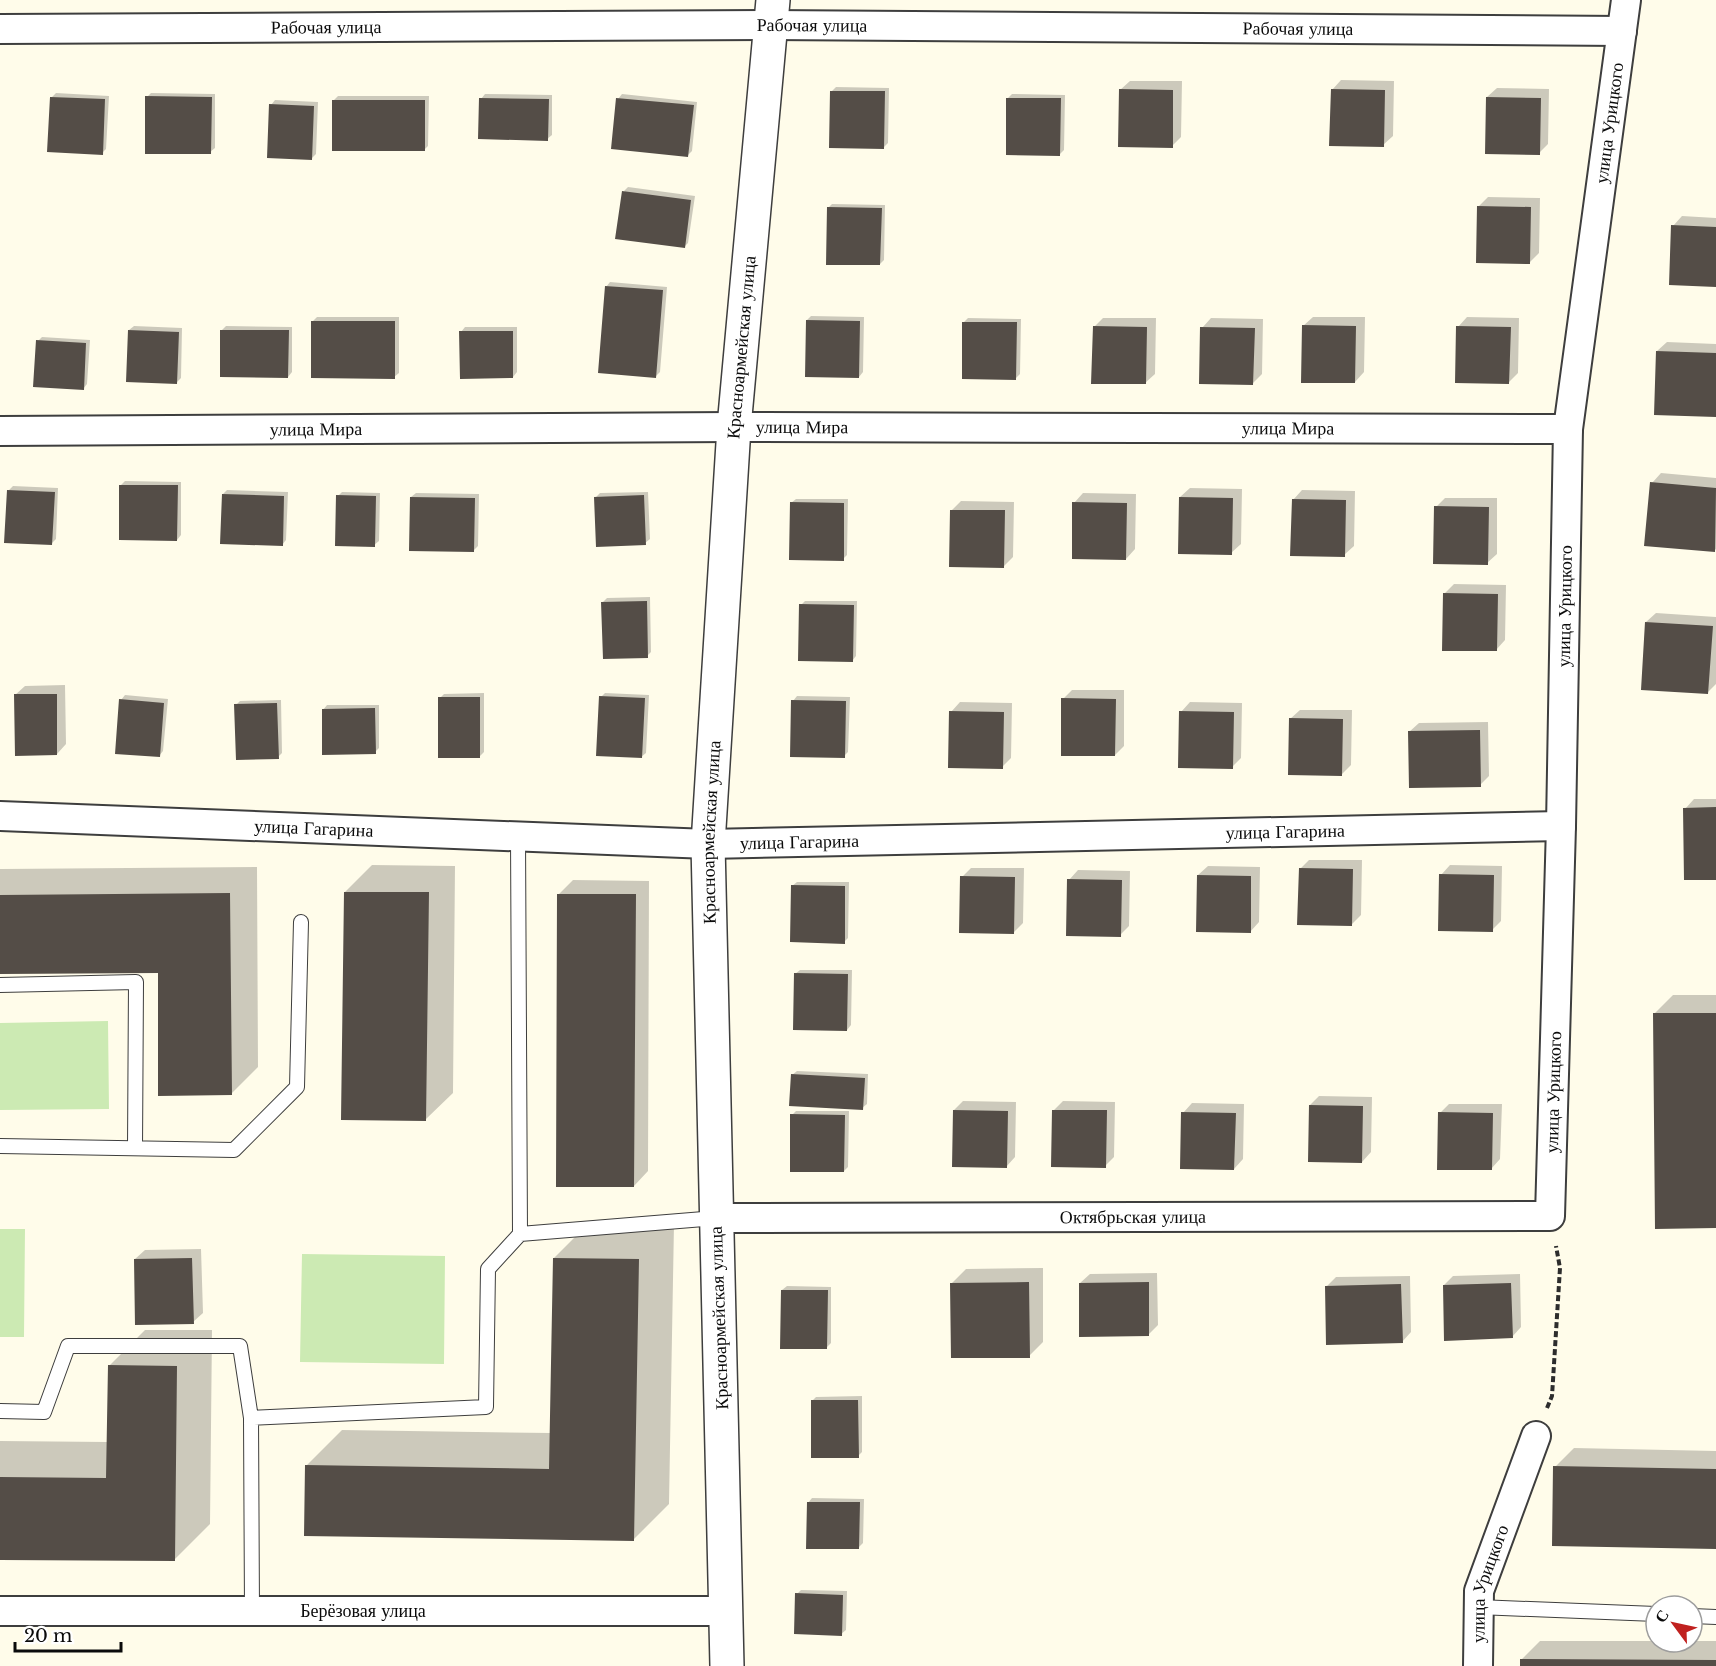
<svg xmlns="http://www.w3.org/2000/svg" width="1716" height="1666" viewBox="0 0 1716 1666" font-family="'Libre Baskerville',serif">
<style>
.green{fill:#cceab3}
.shadow{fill:#0003}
.building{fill:#544d47}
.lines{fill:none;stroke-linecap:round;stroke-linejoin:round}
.service-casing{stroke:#3e3e3e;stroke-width:16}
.minor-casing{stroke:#3e3e3e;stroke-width:32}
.tertiary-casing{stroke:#3e3e3e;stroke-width:36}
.path{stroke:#2d2d2d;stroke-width:4;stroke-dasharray:6 3;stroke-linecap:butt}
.service{stroke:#fff;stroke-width:14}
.minor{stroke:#fff;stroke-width:28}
.tertiary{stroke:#fff;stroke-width:33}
.labels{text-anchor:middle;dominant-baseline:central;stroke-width:6;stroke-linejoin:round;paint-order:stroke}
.street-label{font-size:18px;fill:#0b0b0b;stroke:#fff}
</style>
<rect width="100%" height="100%" fill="#fffcea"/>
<path class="green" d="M108,1021L109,1109L0,1110V1023Z
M0,1229H25L24,1337H0Z
M302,1254L445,1256L444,1364L300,1362Z"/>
<path class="shadow" d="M1341,80L1394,81L1393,136L1383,145L1332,90Z
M1130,81H1182L1181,137L1172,146L1120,90Z
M836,87L889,88L888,143L884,147L832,91Z
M1497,88L1549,89L1548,144L1539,153L1487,97Z
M56,93L109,96L106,149L102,153L51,98Z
M151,93L215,94V148L210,152L147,97Z
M485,94L552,95V135L547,139L481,99Z
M622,94L697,102L692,151L688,155L618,99Z
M1012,94L1065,95L1064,150L1060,154L1008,98Z
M338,96H429L428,146L424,150L334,100Z
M275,100L318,102L316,154L312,158L271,105Z
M628,187L695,196L688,243L684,247L624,191Z
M1488,197L1540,198L1539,253L1530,262L1478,207Z
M832,204L885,205L884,260L880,264L828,208Z
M1682,216L1716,218V285L1673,226Z
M610,282L667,287L660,372L656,376L606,287Z
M811,316L864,317L863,372L859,377L807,320Z
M317,317H399V373L394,377L313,321Z
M1313,317H1365L1364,372L1355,382L1303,326Z
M1467,317L1519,318L1518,373L1509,382L1458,327Z
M968,318L1021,319L1020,374L1016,378L964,322Z
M1103,318H1156L1155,374L1145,383L1094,327Z
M1211,318L1263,319L1262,374L1253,383L1202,328Z
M134,326L182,328L181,378L176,383L129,330Z
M226,326L292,327V372L288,377L222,330Z
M465,327H517V372L513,377L461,332Z
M42,337L90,340L87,384L83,389L38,341Z
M1667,342L1716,344V415L1657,351Z
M1661,473L1716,478V549L1714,551L1652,483Z
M125,481L181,482V535L177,540L121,485Z
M13,486L58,488L56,539L51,544L8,491Z
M1190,488L1242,489L1241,544L1231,553L1180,497Z
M227,490L288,492L286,540L282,545L223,494Z
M1302,490L1355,491L1354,546L1344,555L1293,500Z
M342,492L380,493L379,541L374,545L338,496Z
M648,492L650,539L645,543L595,498L600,493Z
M416,493L479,494L478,546L473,551L411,497Z
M1083,493L1136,494L1135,549L1126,559L1074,503Z
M1445,498H1497V554L1487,563L1436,507Z
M796,499H848L847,555L843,559L791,503Z
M961,501L1014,502L1013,557L1004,566L952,510Z
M1454,584L1506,585L1505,640L1496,650L1444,594Z
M650,597L651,652L647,656L603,602L607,598Z
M805,601H857L856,656L852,661L801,605Z
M1656,613L1716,617V684L1708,692L1646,622Z
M65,685L66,744L57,754L15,695L25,686Z
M1072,690H1124V746L1115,755L1063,699Z
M484,693V752L479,757L440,698L444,694Z
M605,693L649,695L646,753L641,757L601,697Z
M125,695L168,699L163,751L159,756L121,700Z
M797,696L850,697L848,752L844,756L793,701Z
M281,700L282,753L278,757L236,705L240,701Z
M960,702L1012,703L1011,758L1002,767L951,712Z
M1190,702L1242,703L1241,758L1232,767L1181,712Z
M327,705H379V748L375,752L323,710Z
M1300,710H1352L1351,765L1341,775L1290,719Z
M1488,722L1489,776L1480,785L1409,732L1419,723Z
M1694,799H1716V878L1685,809Z
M1309,860H1362L1361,915L1351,925L1300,869Z
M372,865L455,866L453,1093L426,1119L345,892Z
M1450,865L1502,866L1501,921L1492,930L1441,875Z
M1208,866L1260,867L1259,922L1250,932L1198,875Z
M257,867L258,1067L231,1094L159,972L0,973V869Z
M971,868H1024L1023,923L1013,933L962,877Z
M1078,870L1130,871L1129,926L1120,935L1069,880Z
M573,880L649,881L648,1171L634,1186L558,895Z
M797,882H849L848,938L844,942L792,886Z
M800,970H852L851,1025L847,1030L795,974Z
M1673,995H1716V1227L1654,1014Z
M797,1071L868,1074L867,1104L862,1108L792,1075Z
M1319,1096L1372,1097L1371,1152L1362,1162L1310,1105Z
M963,1101L1016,1102L1015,1157L1006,1167L954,1110Z
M1063,1101L1115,1102L1114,1157L1105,1166L1054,1110Z
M1192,1103L1244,1104L1243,1159L1234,1169L1183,1113Z
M1449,1104H1502L1500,1159L1491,1169L1440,1113Z
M796,1111H849L848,1167L844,1171L792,1115Z
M590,1222L674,1224L669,1504L633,1540L306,1466L342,1430L551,1433L554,1258Z
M201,1249L203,1313L193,1322L135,1259L145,1250Z
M1043,1268V1342L1029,1356L952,1283L966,1269Z
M1157,1273L1158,1325L1149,1334L1080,1283L1090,1274Z
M1520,1274L1521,1327L1512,1337L1444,1285L1453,1276Z
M1410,1276L1411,1332L1402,1342L1326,1287L1336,1277Z
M787,1286L831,1287V1343L826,1348L782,1290Z
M145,1330H212L210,1524L174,1560L0,1558V1441L108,1442L109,1366Z
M862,1396V1452L858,1456L812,1401L816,1397Z
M1574,1448L1716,1451V1548L1555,1467Z
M812,1498L864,1499L863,1543L859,1547L808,1503Z
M801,1590L847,1591L846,1630L841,1634L797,1594Z
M1540,1641H1716V1666H1521V1660Z"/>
<path class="building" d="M1119,89L1173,90V148L1118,147Z
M1331,89L1385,90L1384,147L1329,146Z
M830,91H885L884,149L829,148Z
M145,96L212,97L211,154H145Z
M50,97L105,99L103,155L47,152Z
M1486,97L1541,98L1540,155L1485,154Z
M479,98L549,99L548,141L478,139Z
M616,98L694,105L688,157L611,149Z
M1006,98H1061L1060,156L1006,155Z
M332,100H425V151H332Z
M269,104L314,106L312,160L267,158Z
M622,191L691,200L685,248L615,239Z
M1477,206L1531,207L1530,264L1476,263Z
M827,207L882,208L880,265H826Z
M1671,225L1716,227V287L1669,285Z
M605,286L663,290L656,378L598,373Z
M806,320L860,321L859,378L805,377Z
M311,321H395V379L311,378Z
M962,322H1017L1016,380L962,379Z
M1302,325L1356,326L1355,383H1301Z
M1093,326L1147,327L1146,384H1091Z
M1456,326L1511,327L1509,384L1455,383Z
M1200,327L1255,328L1253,385L1199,384Z
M128,330L179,332L177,384L126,382Z
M220,330H289L288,378L220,377Z
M459,331H513V378L460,379Z
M36,340L86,343L84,390L33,387Z
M1656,351L1716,353V417L1654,415Z
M1650,482L1716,488L1715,552L1644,546Z
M119,485H178L177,541L119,540Z
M7,490L55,492L52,545L4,543Z
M222,494L284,496L283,546L220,544Z
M336,495L376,496L375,547L335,546Z
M644,495L646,545L596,547L594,497Z
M410,497L475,498L474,552L409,551Z
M1179,497L1233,498L1232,555L1178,554Z
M1292,499L1346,500L1345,557L1290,556Z
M790,502L844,503V561L789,560Z
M1072,502L1127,503L1126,560L1072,559Z
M1434,506L1489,507L1488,565L1433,564Z
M950,510H1005L1004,568L949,567Z
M1443,593L1498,594L1497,651H1442Z
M647,601L648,658L603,659L601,602Z
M799,604L854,605L853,662L798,661Z
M1645,622L1713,626L1708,694L1641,690Z
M14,694H57V755L15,756Z
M599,696L645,698L642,758L596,756Z
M438,697H480V758H438Z
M1061,698L1116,699L1115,756H1061Z
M119,699L164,703L160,757L115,754Z
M791,700L846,701L845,758L790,757Z
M277,703L279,759L236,760L234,704Z
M375,708L376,754L322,755V709Z
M949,711L1004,712L1003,769L948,768Z
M1179,711L1234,712L1233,769L1178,768Z
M1289,718L1343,719L1342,776L1288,775Z
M1480,730L1481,787L1409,788L1408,731Z
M1716,807V880H1684L1683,808Z
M1299,868L1353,869L1352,926L1297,925Z
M1439,874L1494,875L1493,932L1438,931Z
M1197,875L1251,876V933L1196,932Z
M960,876L1015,877L1014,934L959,933Z
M1067,879L1122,880L1121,937L1066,936Z
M791,885L845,886V944L790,942Z
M344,892H429L426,1121L341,1120Z
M230,893L232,1095L158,1096V973L0,974V895Z
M557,894H636L634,1187H556Z
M794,973L848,974L847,1031L793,1030Z
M1653,1013H1716V1228L1655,1229Z
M791,1074L865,1078L863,1110L789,1106Z
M1309,1105L1363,1106L1362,1163L1308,1162Z
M953,1110L1008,1111L1007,1168L952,1167Z
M1052,1110H1107L1106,1168L1051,1167Z
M1181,1112L1236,1113L1234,1170L1180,1169Z
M1438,1112L1493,1113L1492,1170H1437Z
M790,1114L845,1115L844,1172H790Z
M192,1258L194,1324L135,1325L134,1259Z
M553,1258L639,1259L634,1541L304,1536L305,1465L549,1469Z
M1029,1282L1030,1358H951L950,1283Z
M1149,1282V1336L1079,1337V1283Z
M1511,1283L1513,1338L1444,1341L1443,1285Z
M1401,1284L1403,1343L1326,1345L1325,1286Z
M781,1290H828L827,1349H780Z
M108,1365L177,1366L175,1561L0,1560V1477L106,1478Z
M811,1400H858L859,1458H811Z
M1553,1466L1716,1469V1549L1552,1546Z
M807,1502H860L859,1549H806Z
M795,1593L843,1595L842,1636L794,1634Z
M1520,1659L1716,1660V1666H1520Z"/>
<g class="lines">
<defs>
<path id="service" d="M518,836L520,1234
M0,985L136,982L135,1148
M0,1146L234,1150L297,1087L301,922
M0,1411L44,1412L68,1346H240L251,1418L252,1611
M251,1418L486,1407L488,1269L520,1234L716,1218
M1478,1607L1656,1614
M1692,1616L1716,1617"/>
<g id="minor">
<path id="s1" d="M0,29L770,25L1622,31"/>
<path id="s2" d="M0,431L734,427L1568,429"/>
<path id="s3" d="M0,816L708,844L1561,826"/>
<path id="s4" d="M716,1218L1550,1216L1561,826L1568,429L1626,0"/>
<path id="s5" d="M0,1611H726"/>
<path id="s6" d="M1478,1666L1479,1591L1536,1436"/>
</g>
<g id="tertiary">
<path id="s7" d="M727,1666L708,844L734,427L773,0"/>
</g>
</defs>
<use href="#service" class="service-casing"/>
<use href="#minor" class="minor-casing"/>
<use href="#tertiary" class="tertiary-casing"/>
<path class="path" d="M1547,1408L1552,1396L1560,1268L1556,1246"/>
<use href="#service" class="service"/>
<use href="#minor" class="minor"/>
<use href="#tertiary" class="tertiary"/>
</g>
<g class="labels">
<g class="street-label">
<text stroke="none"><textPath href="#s1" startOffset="812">Рабочая улица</textPath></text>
<text stroke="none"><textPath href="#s1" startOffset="326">Рабочая улица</textPath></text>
<text stroke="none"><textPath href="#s1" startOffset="1298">Рабочая улица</textPath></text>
<text stroke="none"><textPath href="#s4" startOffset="1930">улица Урицкого</textPath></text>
<text stroke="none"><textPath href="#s7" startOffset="1320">Красноармейская улица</textPath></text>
<text stroke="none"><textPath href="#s2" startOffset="802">улица Мира</textPath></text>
<text stroke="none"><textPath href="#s2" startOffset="1288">улица Мира</textPath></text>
<text stroke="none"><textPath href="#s2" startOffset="316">улица Мира</textPath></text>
<text stroke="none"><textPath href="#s4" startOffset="1444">улица Урицкого</textPath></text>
<text stroke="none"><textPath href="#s3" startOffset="314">улица Гагарина</textPath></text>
<text stroke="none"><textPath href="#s7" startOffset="834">Красноармейская улица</textPath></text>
<text stroke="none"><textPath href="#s3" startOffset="1286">улица Гагарина</textPath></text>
<text stroke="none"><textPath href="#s3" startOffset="800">улица Гагарина</textPath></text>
<text stroke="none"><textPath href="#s4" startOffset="958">улица Урицкого</textPath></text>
<text stroke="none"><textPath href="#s4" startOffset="417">Октябрьская улица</textPath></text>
<text transform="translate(719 1318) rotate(-92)">Красноармейская улица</text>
<text stroke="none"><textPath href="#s6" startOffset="84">улица Урицкого</textPath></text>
<text stroke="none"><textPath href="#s5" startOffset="363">Берёзовая улица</textPath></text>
</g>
</g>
<g transform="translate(1674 1624) rotate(303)"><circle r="28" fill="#ffffff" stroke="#9d9d9d" stroke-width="1.5"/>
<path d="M0-4.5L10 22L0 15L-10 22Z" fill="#c0211f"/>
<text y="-9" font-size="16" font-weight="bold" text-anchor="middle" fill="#0b0b0b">С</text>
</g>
<path d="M15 1642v9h106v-9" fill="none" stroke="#0b0b0b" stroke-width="3"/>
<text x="24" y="1642" font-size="18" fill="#0b0b0b" stroke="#ffffff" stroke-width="4.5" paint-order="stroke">20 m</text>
</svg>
